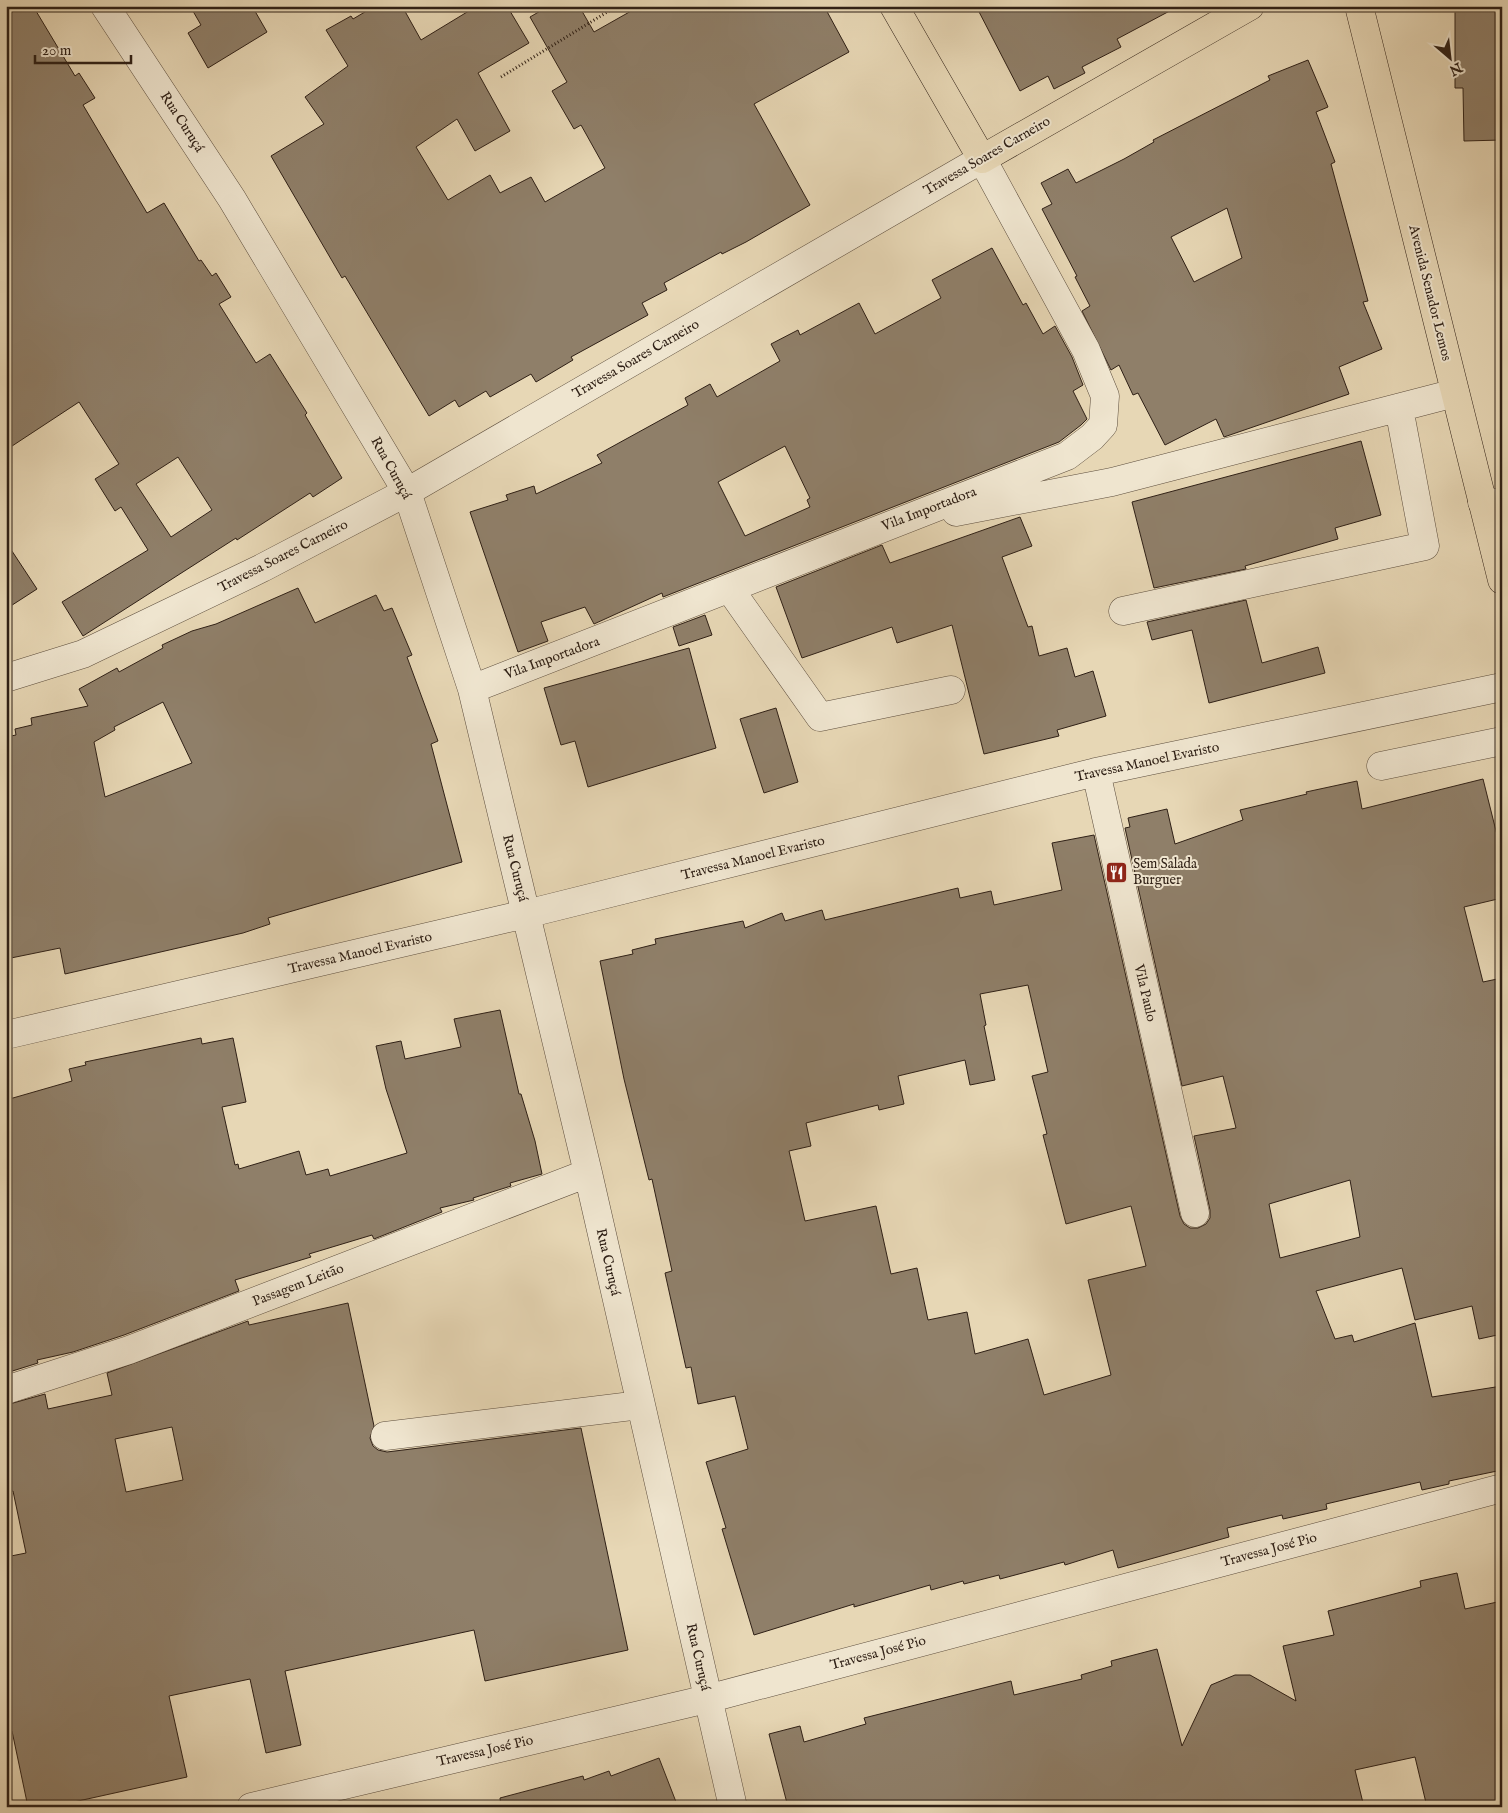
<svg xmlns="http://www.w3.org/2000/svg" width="1508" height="1813" viewBox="0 0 1508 1813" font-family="'IM FELL English',serif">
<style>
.building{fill:#8f7f69;stroke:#2f2016;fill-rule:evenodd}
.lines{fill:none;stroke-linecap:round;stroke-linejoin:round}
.minor-casing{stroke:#5d4e3e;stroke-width:29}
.major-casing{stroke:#2f2016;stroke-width:29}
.path{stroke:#2f2016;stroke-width:3;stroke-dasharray:1 2.5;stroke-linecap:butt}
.minor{stroke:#efe5cf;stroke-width:28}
.major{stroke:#e7d7b5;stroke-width:28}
.labels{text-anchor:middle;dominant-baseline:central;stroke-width:4;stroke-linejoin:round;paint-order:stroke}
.street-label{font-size:14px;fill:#2f2016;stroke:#efe5cf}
.poi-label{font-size:14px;fill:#2f2016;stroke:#efe5cf;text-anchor:start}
</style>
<rect width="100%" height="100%" fill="#e7d7b5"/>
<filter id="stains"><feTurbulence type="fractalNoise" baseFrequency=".004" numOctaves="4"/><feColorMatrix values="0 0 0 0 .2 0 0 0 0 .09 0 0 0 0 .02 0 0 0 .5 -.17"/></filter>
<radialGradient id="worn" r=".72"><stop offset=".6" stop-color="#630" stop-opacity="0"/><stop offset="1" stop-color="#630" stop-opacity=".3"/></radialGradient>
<path class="building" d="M6,6H33L75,76L79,73L95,98L83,105L147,213L164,203L199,261L201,260L212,276L216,273L231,297L219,304L256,363L270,354L307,413L305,415L342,478L313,497L310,493L237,540L236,538L83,636L62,602L148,550L121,507L115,511L95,479L119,464L79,402L6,450ZM178,457L212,510L171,537L136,484Z
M190,6H252L267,32L208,68L188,33L201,25Z
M375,6H402L421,40L477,6H507L529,43L478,73L510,131L475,151L457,119L416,147L448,200L490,175L500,193L531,177L545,202L605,168L581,125L574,129L552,91L567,82L530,17L549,6H579L594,32L640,6H824L849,52L754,104L810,205L746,242L722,254L721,252L664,283L667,290L642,303L648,315L571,357L573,360L536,382L531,374L490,397L486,391L459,407L455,400L429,416L345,276L342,278L271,156L324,124L305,97L348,66L326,30L351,16L353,19Z
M976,6H1179L1117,39L1121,47L1082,67L1085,73L1054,89L1048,76L1020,91Z
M1455,6H1502V140L1464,141L1463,88H1455Z
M1308,60L1328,107L1316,112L1335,162L1331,164L1368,301L1363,302L1382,349L1339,367L1349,394L1224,437L1216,419L1165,445L1138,393L1133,395L1119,365L1111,370L1082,311L1090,306L1075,277L1077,276L1042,209L1052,204L1041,183L1068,169L1076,183L1124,159L1154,142L1153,140L1270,80L1268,76ZM1227,208L1242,258L1194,282L1171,237Z
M992,248L1023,305L1026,303L1043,334L1055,326L1072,357L1083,385L1073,391L1087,419L1081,425L1059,442L663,597L662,593L594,624L585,607L541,622L548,641L518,652L470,512L508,500L506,495L534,486L536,494L602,463L597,455L688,405L685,398L710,384L717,397L780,361L771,344L798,330L800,335L859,303L875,334L941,298L932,280ZM785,446L810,498L807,500L810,507L745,536L718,482Z
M1361,441L1381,515L1335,528L1338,539L1245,566L1246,569L1154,588L1132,502Z
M1020,517L1032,546L1002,557L1028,627L1032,626L1039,656L1067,648L1075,677L1093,671L1106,716L1057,730L1059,736L984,754L952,625L897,643L892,627L802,658L776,587L882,545L890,563Z
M6,542L37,589L6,609Z
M298,588L315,623L376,595L384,611L392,608L412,655L407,657L438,741L431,744L462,862L268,918L270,924L243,933L65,974L60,948L6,959V737L16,735L15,729L32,725L31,718L88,706L79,689L117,668L119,672L163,648L162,645L192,631L216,624ZM163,702L192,763L105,797L94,742L115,730L114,727Z
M1246,600L1262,663L1318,647L1325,673L1209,703L1192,630L1152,640L1147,622Z
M705,615L712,635L679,646L673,627Z
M689,648L716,748L588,787L575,741L561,745L544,688Z
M776,708L798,782L764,793L740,719Z
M1483,779L1502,855V898L1464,907L1483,982L1502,978V1334L1479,1339L1472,1306L1415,1320L1402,1268L1316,1291L1335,1339L1352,1335L1354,1342L1415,1323L1432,1397L1502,1386V1470L1449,1481V1484L1422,1490L1420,1482L1326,1504L1327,1509L1283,1519L1282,1515L1227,1528L1229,1537L1118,1568L1113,1550L1065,1565L1064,1562L1000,1579L999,1575L964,1584L963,1581L931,1590L930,1585L854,1607V1604L754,1635L722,1529L726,1528L706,1462L748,1449L735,1396L698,1404L691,1367L686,1368L665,1273L672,1271L652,1179L649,1180L624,1079L600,961L633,954L632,950L656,944L655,939L743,921L745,928L782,913L785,921L822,910L825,920L958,888L960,898L991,891L994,905L1062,890L1052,843L1094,835L1180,1216L1184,1224L1190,1228H1198L1206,1224L1210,1218V1210L1194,1136L1236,1128L1223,1076L1182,1086L1125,828L1130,827L1128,818L1167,809L1175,844L1243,820L1240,810L1307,794L1306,792L1357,781L1362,809ZM1028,985L1048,1072L1032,1076L1047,1134L1043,1135L1066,1224L1131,1206L1146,1266L1088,1280L1111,1375L1044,1395L1028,1339L975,1354L967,1312L928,1320L917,1268L891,1274L876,1206L805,1221L789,1151L811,1146L806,1123L878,1105L879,1110L904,1104L898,1076L965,1060L970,1085L995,1080L984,1026L986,1025L980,994ZM1350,1180L1360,1237L1280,1258L1269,1204Z
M500,1010L519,1094H521L535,1141L542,1174L510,1183L511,1186L473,1198L474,1200L440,1208L442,1212L374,1239L372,1235L309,1254L311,1257L235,1280L239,1291L124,1335L73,1352L37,1360L38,1363L6,1373V1100L72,1081L69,1069L86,1065L85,1062L201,1038L202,1044L233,1038L246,1102L222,1107L235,1165L238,1164L239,1169L299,1151L306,1175L328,1169L330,1176L407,1153L386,1089L376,1046L401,1041L405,1059L461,1047L454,1019Z
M348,1303L374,1426L370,1438L373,1446L378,1450L387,1452L581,1428L628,1650L485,1681L474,1630L285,1671L301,1745L266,1753L250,1679L169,1696L187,1777L51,1807H28L12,1731L6,1732V1557L26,1553L13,1491L6,1492V1405L45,1394L48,1409L112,1395L107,1373L248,1321L249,1325ZM172,1427L183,1480L126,1492L115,1439Z
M1457,1573L1465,1609L1502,1601V1807H1427L1415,1757L1355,1770L1364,1807H788L769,1734L800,1726L804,1742L866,1724L864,1718L1011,1681L1014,1695L1082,1679L1081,1675L1112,1666L1111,1661L1157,1649L1182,1746L1211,1685L1235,1675H1250L1296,1701L1283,1646L1334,1635L1328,1611L1421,1587L1420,1581Z
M659,1758L678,1807H501L500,1798L583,1776L584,1780L609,1771L611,1776Z"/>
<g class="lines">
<defs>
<path id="minor" d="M105,6L232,199L407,492L472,689L588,1173L733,1807
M1482,502L1502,503
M956,512L1112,482L1455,393
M729,588L820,717L951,690
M1123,611L1425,546L1399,408
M6,678L83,654L262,568L407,492L982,159L1086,350L1105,396L1103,425L1092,437L1067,456L472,689
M1381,766L1502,741
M1096,772L1195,1213
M6,1035L526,914L1096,772L1502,687
M6,1390L129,1350L588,1173
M385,1436L640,1405
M251,1807L707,1699L1502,1488"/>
<path id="major" d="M894,6L982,159L1250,6
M1359,6L1502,580"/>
</defs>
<use href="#minor" class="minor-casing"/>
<use href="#major" class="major-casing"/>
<path class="path" d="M501,77L617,6"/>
<use href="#minor" class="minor"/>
<use href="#major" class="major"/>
</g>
<defs>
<symbol id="restaurant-square" viewBox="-11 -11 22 22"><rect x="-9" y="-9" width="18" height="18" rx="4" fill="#8f2418" stroke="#efe5cf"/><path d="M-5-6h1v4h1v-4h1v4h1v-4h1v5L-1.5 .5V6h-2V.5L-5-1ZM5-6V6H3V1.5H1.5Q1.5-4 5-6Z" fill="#fff"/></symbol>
</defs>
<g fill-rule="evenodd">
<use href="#restaurant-square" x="1104" y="860" width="25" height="25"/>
</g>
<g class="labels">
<g class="street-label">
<text transform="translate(182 122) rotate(57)">Rua Curuçá</text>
<text transform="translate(987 156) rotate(-30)">Travessa Soares Carneiro</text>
<text transform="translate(1430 293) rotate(76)">Avenida Senador Lemos</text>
<text transform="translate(636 359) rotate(-30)">Travessa Soares Carneiro</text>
<text transform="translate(391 468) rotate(61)">Rua Curuçá</text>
<text transform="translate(929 509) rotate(-21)">Vila Importadora</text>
<text transform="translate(283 556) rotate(-27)">Travessa Soares Carneiro</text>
<text transform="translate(552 658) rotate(-20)">Vila Importadora</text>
<text transform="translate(1147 762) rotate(-12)">Travessa Manoel Evaristo</text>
<text transform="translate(753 858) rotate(-14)">Travessa Manoel Evaristo</text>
<text transform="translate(515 868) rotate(76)">Rua Curuçá</text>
<text transform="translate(360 953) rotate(-13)">Travessa Manoel Evaristo</text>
<text transform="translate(1145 993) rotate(77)">Vila Paulo</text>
<text transform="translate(608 1262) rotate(77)">Rua Curuçá</text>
<text transform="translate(298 1285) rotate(-21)">Passagem Leitão</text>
<text transform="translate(1269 1550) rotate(-15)">Travessa José Pio</text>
<text transform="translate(878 1653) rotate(-15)">Travessa José Pio</text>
<text transform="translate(698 1657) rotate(77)">Rua Curuçá</text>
<text transform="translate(485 1751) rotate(-13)">Travessa José Pio</text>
</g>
<g class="poi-label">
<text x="1133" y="864">Sem Salada<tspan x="1133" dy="16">Burguer</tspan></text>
</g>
</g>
<rect width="1508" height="1813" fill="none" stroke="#e7d7b5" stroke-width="25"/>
<rect x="8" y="8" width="1493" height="1798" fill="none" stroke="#2f2016" stroke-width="2.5"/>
<rect x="12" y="12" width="1483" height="1788" fill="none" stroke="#2f2016"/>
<g transform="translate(1450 58) rotate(152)" stroke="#efe5cf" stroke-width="4" paint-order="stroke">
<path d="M0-4L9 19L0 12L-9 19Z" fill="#2f2016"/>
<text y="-8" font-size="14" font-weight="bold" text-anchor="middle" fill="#2f2016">N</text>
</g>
<path d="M35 55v8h96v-8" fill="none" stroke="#2f2016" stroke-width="2.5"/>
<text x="42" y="55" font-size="15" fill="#2f2016" stroke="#efe5cf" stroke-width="4" paint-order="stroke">20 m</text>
<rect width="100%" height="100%" filter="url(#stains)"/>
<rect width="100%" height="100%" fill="url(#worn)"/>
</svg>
